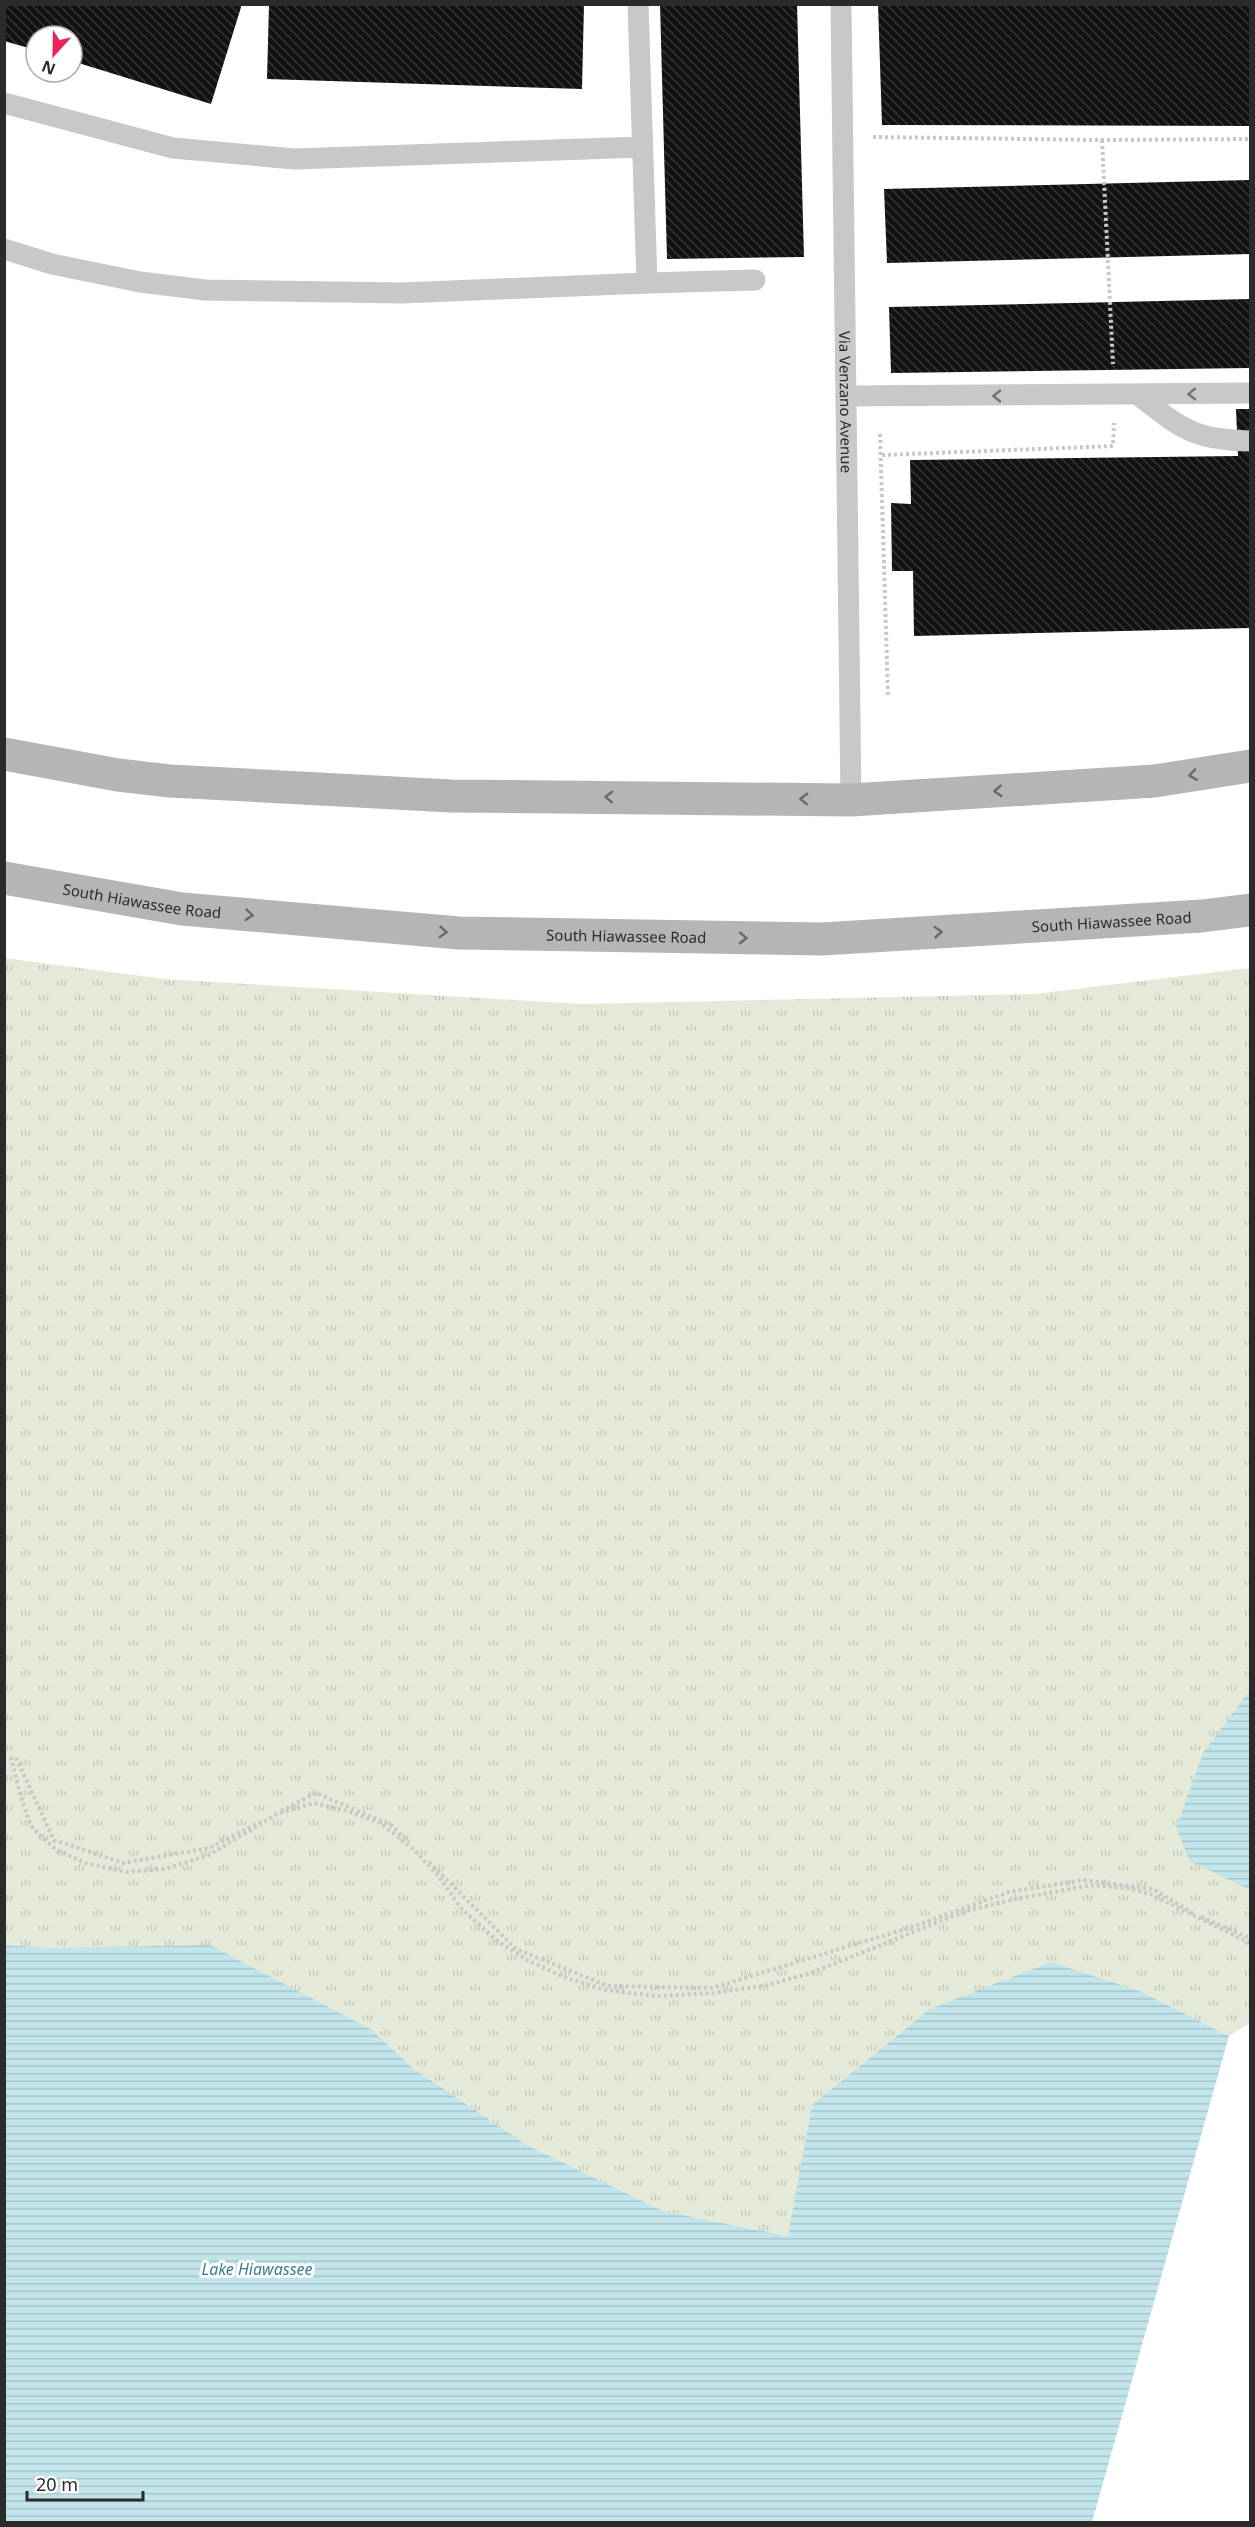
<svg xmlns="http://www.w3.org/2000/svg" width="1255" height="2527" viewBox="0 0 1255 2527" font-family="'Noto Sans',sans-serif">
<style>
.grass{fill:url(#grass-tufts)}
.water{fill:url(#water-rules)}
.building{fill:url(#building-back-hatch)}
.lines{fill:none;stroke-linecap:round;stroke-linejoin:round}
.path{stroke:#c8c8c8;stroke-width:4;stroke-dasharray:3 3;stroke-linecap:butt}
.lane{stroke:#c8c8c8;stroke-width:21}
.secondary{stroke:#b5b5b5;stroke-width:33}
.oneway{stroke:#727272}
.oneway2{stroke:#696969}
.labels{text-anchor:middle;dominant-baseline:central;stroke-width:6;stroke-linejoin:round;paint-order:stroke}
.street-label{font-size:15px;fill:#2b2b2b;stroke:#fff}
.water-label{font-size:16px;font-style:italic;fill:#387f8f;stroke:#fff}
</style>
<defs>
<pattern id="grass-tufts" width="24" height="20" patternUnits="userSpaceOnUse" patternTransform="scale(1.5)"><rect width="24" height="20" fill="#e5ead8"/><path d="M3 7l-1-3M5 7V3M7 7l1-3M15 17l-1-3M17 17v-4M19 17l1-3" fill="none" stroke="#c5c9ba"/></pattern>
<pattern id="water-rules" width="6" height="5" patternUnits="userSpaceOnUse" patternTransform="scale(1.5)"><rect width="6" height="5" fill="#c2e4eb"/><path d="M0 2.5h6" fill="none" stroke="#a7c4ca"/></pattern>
<pattern id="building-back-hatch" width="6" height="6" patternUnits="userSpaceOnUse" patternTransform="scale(1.5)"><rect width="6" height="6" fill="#121212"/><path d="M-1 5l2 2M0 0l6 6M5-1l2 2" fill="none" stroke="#353535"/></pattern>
</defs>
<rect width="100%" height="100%" fill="#fff"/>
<path class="grass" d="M4,958L164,979L582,1004L1034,994L1250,968V2023L1229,2036L1142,1992L812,2105L789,2236L663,2211L527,2145L414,2069L372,2030L57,1948L5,1945Z"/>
<path class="water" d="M1250,1690V1890L1190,1861L1176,1828L1203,1753Z
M4,1945L57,1948L210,1945L372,2030L414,2069L527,2145L663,2211L788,2236L812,2105L930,2009L1051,1962L1142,1992L1229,2036L1092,2522H5Z"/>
<path class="building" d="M4,4H242L211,104L72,61V36H36V50L4,41Z
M269,4H584L582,89L267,79Z
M660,4H797L804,257L667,259Z
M878,4H1250V126L882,125Z
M1250,180V254L887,263L884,189Z
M1250,299V368L891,373L889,307Z
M1236,409H1250V628L914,636L913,571H892L891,503L911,504L910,460L1238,456Z"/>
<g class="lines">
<path class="path" d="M873,137L1102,140L1250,139
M1102,140L1113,364
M880,434L888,695
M882,455L1113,446L1114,423
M11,1757L20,1794L31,1826L55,1849L85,1863L126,1872L165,1869L209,1855L277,1814L314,1803L347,1811L380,1823L412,1848L437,1874L461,1908L496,1940L525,1959L561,1976L605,1990L656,1996L714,1993L767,1985L811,1973L966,1911L1016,1899L1092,1885L1127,1888L1150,1894L1250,1943
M16,1758L54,1840L123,1863L209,1848L264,1820
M281,1811L316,1793L391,1825L409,1842
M429,1862L516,1949L608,1986L712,1988L912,1927L1009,1892L1083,1880L1153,1889L1194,1914
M1201,1917L1250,1938"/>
<g class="lane">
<path id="s1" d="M841,4L851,800"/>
<path d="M4,103L173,148L294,159L642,147"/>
<path d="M4,249L52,264L140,282L205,290L402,293L647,283L638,4"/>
<path d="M647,283L755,280"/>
<path d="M1138,395C1181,428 1193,440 1250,441"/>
<path d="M846,396L1250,393"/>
</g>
<g class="secondary">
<path d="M4,754L118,775L170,781L451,796L851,800L1155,781L1250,766"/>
<path id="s2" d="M4,878L182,909L459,933L822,939L1202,916L1250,910"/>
</g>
</g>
<defs><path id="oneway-chevron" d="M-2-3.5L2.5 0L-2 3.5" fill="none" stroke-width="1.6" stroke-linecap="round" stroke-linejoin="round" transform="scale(1.5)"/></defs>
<g class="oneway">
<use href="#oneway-chevron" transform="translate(1192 394) rotate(179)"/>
<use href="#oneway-chevron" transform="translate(997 396) rotate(180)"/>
</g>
<g class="oneway2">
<use href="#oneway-chevron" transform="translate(1193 775) rotate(171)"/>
<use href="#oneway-chevron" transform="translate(998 791) rotate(176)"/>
<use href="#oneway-chevron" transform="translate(609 797) rotate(-179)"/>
<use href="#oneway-chevron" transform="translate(804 799) rotate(-179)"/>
<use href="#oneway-chevron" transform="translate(249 915) rotate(5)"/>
<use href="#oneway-chevron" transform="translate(443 932) rotate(5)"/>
<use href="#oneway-chevron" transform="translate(938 932) rotate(-4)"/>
<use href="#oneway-chevron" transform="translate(743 938) rotate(1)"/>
</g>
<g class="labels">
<g class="street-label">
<text stroke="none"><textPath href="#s1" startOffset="398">Via Venzano Avenue</textPath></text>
<text stroke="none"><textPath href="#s2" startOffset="140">South Hiawassee Road</textPath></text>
<text stroke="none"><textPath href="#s2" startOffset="1112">South Hiawassee Road</textPath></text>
<text stroke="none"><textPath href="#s2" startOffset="626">South Hiawassee Road</textPath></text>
</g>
<g class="water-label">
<text x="257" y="2269">Lake Hiawassee</text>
</g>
</g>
<rect width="1255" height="2527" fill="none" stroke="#2b2b2b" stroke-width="12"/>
<g transform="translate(54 54) rotate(202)"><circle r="28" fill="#ffffff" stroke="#aaaaaa" stroke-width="1.5"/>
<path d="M0-4.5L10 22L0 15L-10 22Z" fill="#eb255b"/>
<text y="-9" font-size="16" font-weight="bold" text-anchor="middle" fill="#2b2b2b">N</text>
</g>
<path d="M27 2491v9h116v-9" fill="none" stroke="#2b2b2b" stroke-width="3"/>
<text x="36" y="2491" font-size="18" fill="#2b2b2b" stroke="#ffffff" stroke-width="4.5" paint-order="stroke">20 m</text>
</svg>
